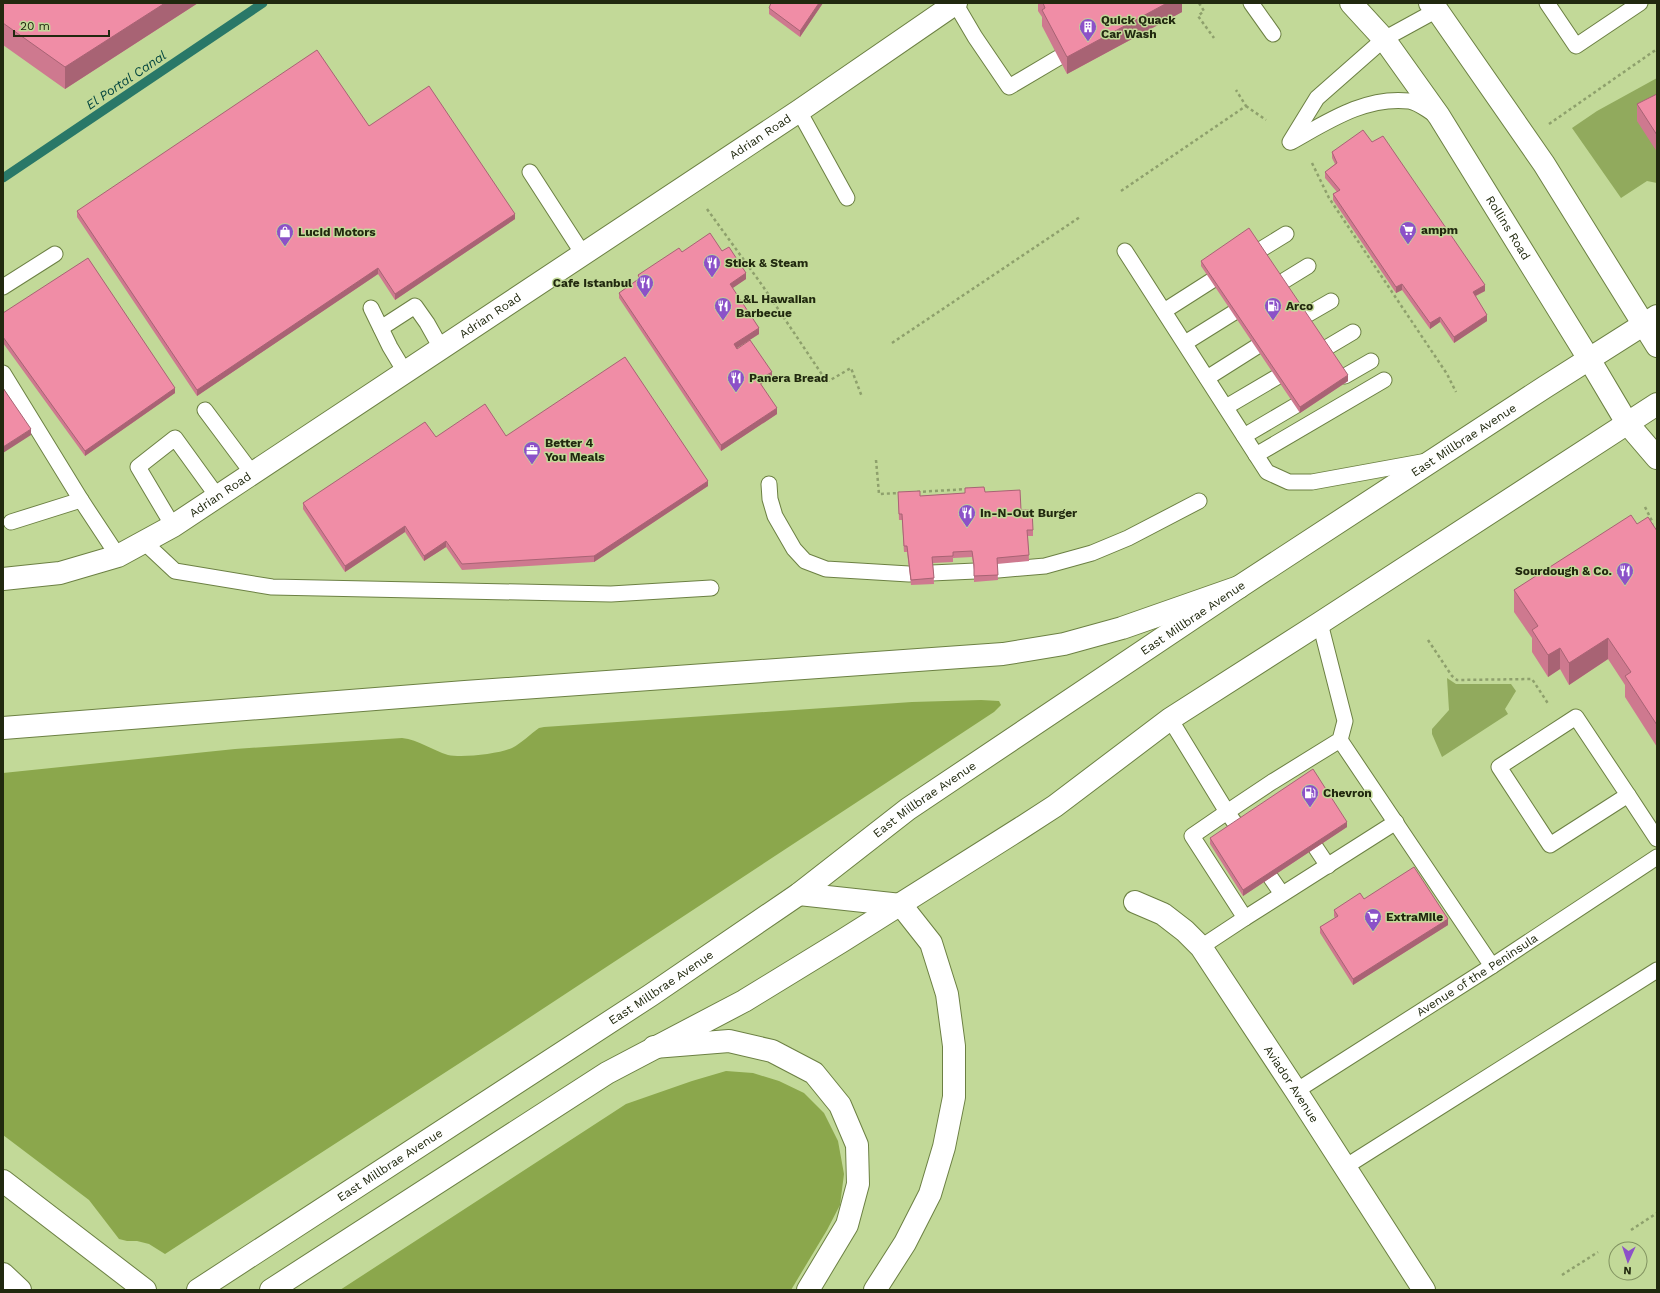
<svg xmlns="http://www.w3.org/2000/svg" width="1660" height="1293" viewBox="0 0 1660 1293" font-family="'Work Sans',sans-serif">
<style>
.green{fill:#91aa5d}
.forest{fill:#8ba74c}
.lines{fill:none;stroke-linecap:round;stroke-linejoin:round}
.stream{stroke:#297868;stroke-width:9}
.lane-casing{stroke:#6c8043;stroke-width:17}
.street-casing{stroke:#6c8043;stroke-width:24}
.secondary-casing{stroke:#6c8043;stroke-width:24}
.primary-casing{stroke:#6c8043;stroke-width:24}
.highway-casing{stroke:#6c8043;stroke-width:24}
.path{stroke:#8ea06c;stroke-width:2.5;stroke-dasharray:3 3;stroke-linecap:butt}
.lane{stroke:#fff;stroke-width:15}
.street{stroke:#fff;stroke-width:22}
.secondary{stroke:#fff;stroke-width:22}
.primary{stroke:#fff;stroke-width:22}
.highway{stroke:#fff;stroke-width:22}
.wall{fill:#ce798f}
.shaded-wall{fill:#a86374}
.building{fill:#f08da6;stroke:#a86374}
.labels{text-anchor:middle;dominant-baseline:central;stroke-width:3;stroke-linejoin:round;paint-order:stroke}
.poi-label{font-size:12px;font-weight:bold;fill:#21290f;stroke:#c2d998;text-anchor:start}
.street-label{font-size:12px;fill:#21290f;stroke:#c2d998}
.water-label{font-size:13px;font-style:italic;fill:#03453f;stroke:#c2d998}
</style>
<rect width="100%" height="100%" fill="#c2d998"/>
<path class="green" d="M1657,78V183L1647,181L1621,198L1572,128L1597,111Z
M1447,678L1456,684H1511L1516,691L1505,709L1508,714L1442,757L1432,734V729L1449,710Z"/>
<path class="forest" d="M981,700L999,701L1001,705L994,712L503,1035L165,1254L149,1244L137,1241H127L119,1239L89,1200L3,1135V773L235,749L402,738C419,740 432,750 448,755C462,758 499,754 512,748C522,743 530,734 539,728L544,727L912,702Z
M726,1071L753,1073L779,1081L804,1093L824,1113L838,1141L844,1174L840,1205L827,1230L791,1290H340L626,1104L692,1081Z"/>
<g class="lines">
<path class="stream" d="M3,178L263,3"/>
<defs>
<g id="lane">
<path d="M955,3L975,37L1009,87L1058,58"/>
<path d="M1251,3L1273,34"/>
<path d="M1547,3L1576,46L1640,3"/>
<path d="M799,111L847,198"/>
<path d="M1290,142L1317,98L1384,39L1437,10"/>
<path d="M1291,142C1327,122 1365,96 1409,101C1418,102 1428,111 1436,115"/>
<path d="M530,172L583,254"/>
<path d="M1260,250L1286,234"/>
<path d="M1125,251L1267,472L1289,482H1312L1427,461"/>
<path d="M1282,282L1308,266"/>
<path d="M3,287L55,254"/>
<path d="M371,308L390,347L405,372"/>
<path d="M1164,311L1211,281"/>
<path d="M1305,316L1331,301"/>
<path d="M381,328L415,306L427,323L441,348"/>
<path d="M1185,343L1233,313"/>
<path d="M1326,348L1353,332"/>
<path d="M3,373L81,500L118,556"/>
<path d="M1345,376L1371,361"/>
<path d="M1207,378L1256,347"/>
<path d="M1226,407L1277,377"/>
<path d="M205,410L252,473"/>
<path d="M1244,436L1295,406"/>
<path d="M1256,455L1384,380"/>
<path d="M769,484L770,499L775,516L794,549L805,561L826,569L909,574L998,570L1045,566L1092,553L1128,538L1199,501"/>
<path d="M11,522L81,500"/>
<path d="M173,526L138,467L175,438L217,496"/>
<path d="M144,542L175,571L272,587L611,594L711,588"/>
<path d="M1576,717L1628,795L1550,845L1499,767Z"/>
<path d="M1170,719L1227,812L1192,836L1245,918L1396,822"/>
<path d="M1340,740L1492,966"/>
<path d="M1628,795L1657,839"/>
<path d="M1237,826L1227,812L1272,782L1340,740L1345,721L1320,623"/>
<path d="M1316,848L1328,866"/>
<path d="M1271,878L1282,894"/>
<path d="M1201,947L1245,918"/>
<path id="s1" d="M1296,1091L1492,966L1657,857"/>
<path d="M1345,1167L1657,970"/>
</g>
<g id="street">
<path d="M1627,423L1657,458"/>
<path id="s2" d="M3,579L60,573L118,556L173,526L799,111L956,3"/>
<path id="s3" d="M1135,902L1163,914L1185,931L1201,947L1296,1091L1424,1290"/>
</g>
<g id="secondary">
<path id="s4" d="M1351,3L1384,39L1439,116L1589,359L1627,423"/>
<path d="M1430,3L1437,10L1544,164L1657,346"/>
</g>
<g id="primary">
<path id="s5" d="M198,1290L651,995L799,894L908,809L1239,587L1545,387L1657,316"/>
<path d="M271,1290L607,1073L744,1001L842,941L1021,828L1055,806L1170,719L1320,623L1657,404"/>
</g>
<path id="highway" d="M3,728L465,692L1003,654L1064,644L1122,628L1239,587
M799,894L901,905L931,943L947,994L954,1046V1097L944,1147L930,1194L905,1243L875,1290
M654,1047L729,1041L772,1051L814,1073L840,1105L857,1145L858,1184L847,1225L808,1290
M3,1181L145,1290
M3,1274L20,1290"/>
</defs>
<use href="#lane" class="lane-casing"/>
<use href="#street" class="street-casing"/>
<use href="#secondary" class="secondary-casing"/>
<use href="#primary" class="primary-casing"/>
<use href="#highway" class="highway-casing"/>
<path class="path" d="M1199,3L1204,11L1198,16L1214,38
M1246,106L1266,120
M1549,124L1657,49
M1312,163L1329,198L1447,374L1456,392
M1121,191L1246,106L1236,90
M707,209L762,285L827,382L851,368L862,397
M892,343L1080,217
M876,460L879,494L900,493
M917,492L968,489
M1645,507L1652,521V525
M1428,640L1452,676L1457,680L1532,679L1549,705
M1631,1230L1657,1213
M1562,1275L1598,1252"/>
<use href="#lane" class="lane"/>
<use href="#street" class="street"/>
<use href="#secondary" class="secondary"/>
<use href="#primary" class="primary"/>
<use href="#highway" class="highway"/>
</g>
<path class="wall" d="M3,3H198L65,89L3,45Z
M771,3H823L800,37L769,14V8Z
M1038,3H1182V12L1067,74L1042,26V17L1038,11Z
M1657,94V152L1637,121V104Z
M369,126L515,219L395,300L378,274L197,396L77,217V211Z
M1372,142L1485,291L1476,296L1487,321L1454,343L1440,322L1430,329L1402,290L1396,293L1333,200V194L1337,192L1325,178V172L1335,164L1332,158V152Z
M722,251L746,279L732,288L759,334L737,348L772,377L761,384L777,414L721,451L619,298V293L638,279V275L682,252Z
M1201,261L1348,381L1300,413L1201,266Z
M3,313L175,393L85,456L3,343Z
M506,436L708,486L594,562L462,570L446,547L424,561L405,532L345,572L303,509V503L436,437Z
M898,492L920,496L985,492L1021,510L1033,530V536H1028L1029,561L997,564L998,580L974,582V570L972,557L953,558V562L933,563L934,584L911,585L907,552H904L902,520H899Z
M1637,524L1657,531V747L1625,697V685L1608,659L1569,685L1560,669L1548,677L1532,652V638L1514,612V590Z
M1347,827L1243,896L1210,844V838Z
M1364,899L1448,925L1353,985L1320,933V927L1335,918L1334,916V910Z"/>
<path class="shaded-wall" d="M165,3H198L65,89V67Z
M819,3H823L800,37V31Z
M1167,3H1182V12L1067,74V57Z
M515,214V219L395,300V294Z
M378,268V274L197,396V390Z
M746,273V279L730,290V284Z
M1402,284V290L1396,293V287Z
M1485,285V291L1473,297V292Z
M1487,315V321L1454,343V337Z
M1440,317V322L1430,329V323Z
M759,328V334L734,350V344Z
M772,372V377L758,386V380Z
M1348,375V381L1300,413V407Z
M175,388V393L85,456V451Z
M777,408V414L721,451V445Z
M31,429V435L3,453V447Z
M708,481V486L594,562V556Z
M405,526V532L345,572V566Z
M446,541V547L424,561V556Z
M1608,638V659L1569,685V663Z
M1560,648V669L1548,677V655Z
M1347,822V827L1243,896V890Z
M1448,919V925L1353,985V979Z"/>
<path class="building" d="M3,3H165L65,67L3,23Z
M771,3H819L800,31L769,8Z
M1043,3H1167L1067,57L1042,10L1045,8Z
M317,50L369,126L429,86L515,214L395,294L378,268L197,390L77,211Z
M1657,94V135L1637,104Z
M1363,130L1372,142L1383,136L1485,285L1473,292L1487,315L1454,337L1440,317L1430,323L1402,284L1396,287L1333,194L1340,190L1325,172L1337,163L1332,152Z
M1249,228L1348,375L1300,407L1201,261Z
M710,233L722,251L729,247L746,273L730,284L759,328L734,344L737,349L750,340L772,372L758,380L777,408L721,445L619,293L640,278L638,275L679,248L682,252Z
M88,258L175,388L85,451L3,337V313Z
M625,357L708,481L594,556L462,564L446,541L424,556L405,526L345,566L303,503L425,422L436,437L485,404L506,436Z
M3,388L31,429L3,447Z
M984,487L985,492L1020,490L1021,510H1032L1033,530H1027L1029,555L997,558L998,575L974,576V565L972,551L953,552V556L932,557L934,578L911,580L907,546H904L902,514H899L898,492L920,491V496L965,493V488Z
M1631,515L1637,524L1648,517L1657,531V725L1625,676L1631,672L1608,638L1569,663L1560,648L1548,655L1532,630L1538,626L1514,590Z
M1313,769L1347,822L1243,890L1210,838Z
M1414,867L1448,919L1353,979L1320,927L1338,916L1334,910L1360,893L1364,899Z"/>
<defs>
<symbol id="building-pin" viewBox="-11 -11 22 30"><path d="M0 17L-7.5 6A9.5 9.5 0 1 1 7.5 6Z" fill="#8c51c8" stroke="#c2d998"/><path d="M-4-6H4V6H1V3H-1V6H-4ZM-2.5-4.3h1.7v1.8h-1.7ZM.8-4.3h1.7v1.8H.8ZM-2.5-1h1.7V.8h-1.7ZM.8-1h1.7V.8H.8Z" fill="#fff"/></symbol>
<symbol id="supermarket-pin" viewBox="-11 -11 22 30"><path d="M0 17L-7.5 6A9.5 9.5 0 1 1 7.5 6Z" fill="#8c51c8" stroke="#c2d998"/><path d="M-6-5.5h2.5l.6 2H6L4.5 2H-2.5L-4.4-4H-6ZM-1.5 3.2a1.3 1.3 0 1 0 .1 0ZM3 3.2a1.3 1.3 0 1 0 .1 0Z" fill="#fff"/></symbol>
<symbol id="shop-pin" viewBox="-11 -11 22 30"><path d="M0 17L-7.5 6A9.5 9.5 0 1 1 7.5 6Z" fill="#8c51c8" stroke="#c2d998"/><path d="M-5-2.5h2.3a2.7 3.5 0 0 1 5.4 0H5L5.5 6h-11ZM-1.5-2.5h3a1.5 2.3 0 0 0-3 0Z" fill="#fff"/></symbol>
<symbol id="restaurant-pin" viewBox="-11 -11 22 30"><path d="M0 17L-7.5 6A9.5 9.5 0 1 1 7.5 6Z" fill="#8c51c8" stroke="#c2d998"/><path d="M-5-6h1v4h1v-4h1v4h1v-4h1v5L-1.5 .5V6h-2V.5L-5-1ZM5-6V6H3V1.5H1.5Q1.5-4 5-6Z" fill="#fff"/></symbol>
<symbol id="fuel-pin" viewBox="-11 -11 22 30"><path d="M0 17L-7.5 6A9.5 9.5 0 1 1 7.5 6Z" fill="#8c51c8" stroke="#c2d998"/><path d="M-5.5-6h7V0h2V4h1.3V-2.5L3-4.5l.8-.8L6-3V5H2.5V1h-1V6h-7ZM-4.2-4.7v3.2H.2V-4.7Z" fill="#fff"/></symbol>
<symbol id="office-pin" viewBox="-11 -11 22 30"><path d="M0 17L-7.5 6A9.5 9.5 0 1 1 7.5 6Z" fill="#8c51c8" stroke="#c2d998"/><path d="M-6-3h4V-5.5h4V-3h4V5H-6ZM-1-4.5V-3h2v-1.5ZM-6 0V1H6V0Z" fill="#fff"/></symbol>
</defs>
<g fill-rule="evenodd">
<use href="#building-pin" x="1078" y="17" width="20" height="27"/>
<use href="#supermarket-pin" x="1398" y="220" width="20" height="27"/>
<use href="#shop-pin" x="275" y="222" width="20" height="27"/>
<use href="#restaurant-pin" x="702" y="253" width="20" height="27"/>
<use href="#restaurant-pin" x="635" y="273" width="20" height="27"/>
<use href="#restaurant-pin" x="713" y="296" width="20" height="27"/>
<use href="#fuel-pin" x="1263" y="296" width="20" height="27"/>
<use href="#restaurant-pin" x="726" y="368" width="20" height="27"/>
<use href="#office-pin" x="522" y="440" width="20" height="27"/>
<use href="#restaurant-pin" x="957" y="503" width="20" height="27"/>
<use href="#restaurant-pin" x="1615" y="561" width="20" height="27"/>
<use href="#fuel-pin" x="1300" y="783" width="20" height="27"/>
<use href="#supermarket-pin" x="1363" y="907" width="20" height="27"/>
</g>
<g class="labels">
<g class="poi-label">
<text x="1101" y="20">Quick Quack<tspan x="1101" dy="14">Car Wash</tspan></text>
<text x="1421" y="230">ampm</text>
<text x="298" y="232">Lucid Motors</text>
<text x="725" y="263">Stick &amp; Steam</text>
<text x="632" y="283" text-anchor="end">Cafe Istanbul</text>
<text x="736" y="299">L&amp;L Hawaiian<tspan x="736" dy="14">Barbecue</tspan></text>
<text x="1286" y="306">Arco</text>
<text x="749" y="378">Panera Bread</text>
<text x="545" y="443">Better 4<tspan x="545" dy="14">You Meals</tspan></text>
<text x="980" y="513">In-N-Out Burger</text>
<text x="1612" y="571" text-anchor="end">Sourdough &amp; Co.</text>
<text x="1323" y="793">Chevron</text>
<text x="1386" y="917">ExtraMile</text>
</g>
<g class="street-label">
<text stroke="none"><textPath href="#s2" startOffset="885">Adrian Road</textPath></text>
<text stroke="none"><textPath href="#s4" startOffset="275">Rollins Road</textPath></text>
<text stroke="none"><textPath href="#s2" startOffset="561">Adrian Road</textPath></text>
<text stroke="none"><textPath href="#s5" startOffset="1525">East Millbrae Avenue</textPath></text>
<text stroke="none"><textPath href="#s2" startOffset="237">Adrian Road</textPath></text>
<text stroke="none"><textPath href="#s5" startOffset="1201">East Millbrae Avenue</textPath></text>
<text stroke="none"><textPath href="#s5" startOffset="877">East Millbrae Avenue</textPath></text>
<text stroke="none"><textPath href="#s1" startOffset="215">Avenue of the Peninsula</textPath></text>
<text stroke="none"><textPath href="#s5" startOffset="553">East Millbrae Avenue</textPath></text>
<text stroke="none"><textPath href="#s3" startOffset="245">Aviador Avenue</textPath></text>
<text stroke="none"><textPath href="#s5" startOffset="229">East Millbrae Avenue</textPath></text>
</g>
<g class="water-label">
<text transform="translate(126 80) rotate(-34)">El Portal Canal</text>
</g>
</g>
<rect width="1660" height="1293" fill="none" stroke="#21290f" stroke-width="8"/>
<g transform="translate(1628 1261) rotate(183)"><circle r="19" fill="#c2d998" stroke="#829361"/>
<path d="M0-3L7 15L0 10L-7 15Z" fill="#8c51c8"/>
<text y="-6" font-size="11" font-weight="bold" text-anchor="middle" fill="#21290f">N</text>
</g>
<path d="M14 30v6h95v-6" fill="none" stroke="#21290f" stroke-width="2"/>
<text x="20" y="30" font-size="12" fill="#21290f" stroke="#c2d998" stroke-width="3" paint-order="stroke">20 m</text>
</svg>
